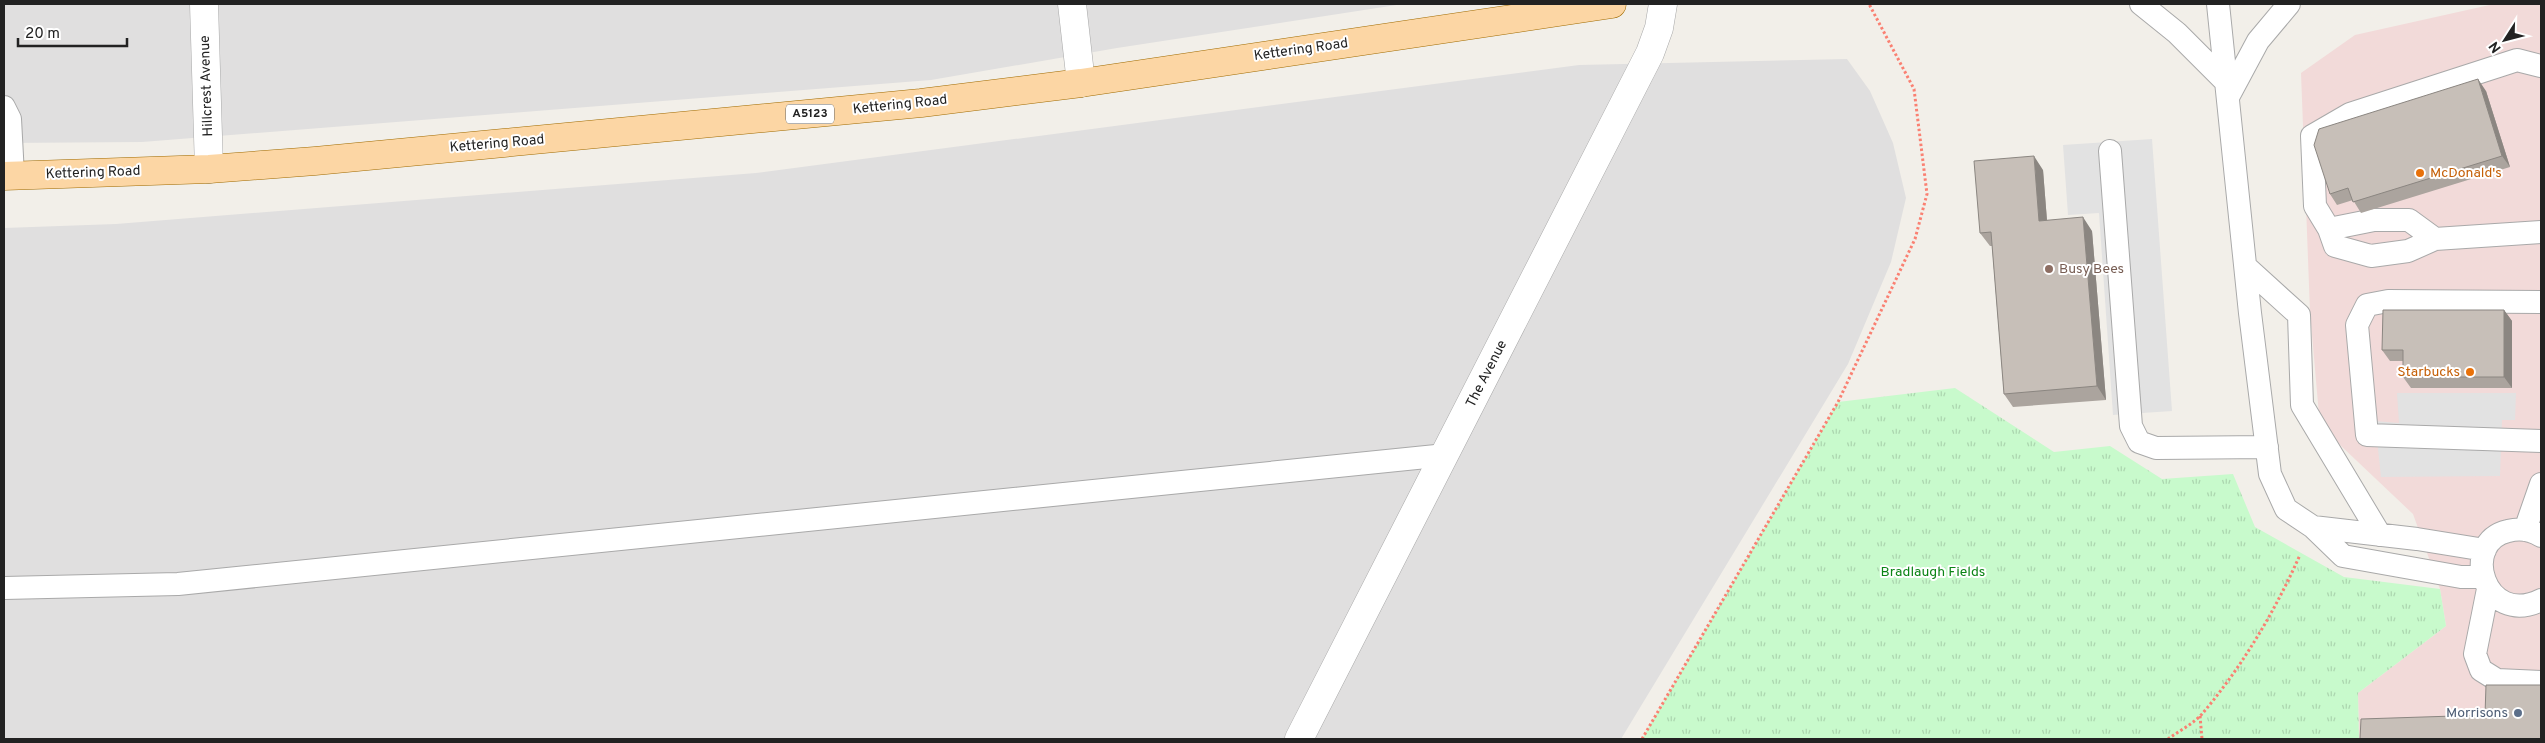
<svg xmlns="http://www.w3.org/2000/svg" width="2545" height="743" viewBox="0 0 2545 743" font-family="Overpass,sans-serif">
<style>
.residential{fill:#e0dfdf}
.commercial{fill:#f2dad9}
.park{fill:url(#park-tufts)}
.parking{fill:#e2e2e2}
.lines{fill:none;stroke-linecap:round;stroke-linejoin:round}
.service-casing{stroke:#a9a9a9;stroke-width:24}
.minor-casing{stroke:#a9a9a9;stroke-width:29}
.primary-casing{stroke:#a06b00;stroke-width:29}
.path{stroke:#fa8072;stroke-width:3;stroke-dasharray:2.5 2.5;stroke-linecap:butt}
.service{stroke:#fff;stroke-width:22}
.minor{stroke:#fff;stroke-width:28}
.primary{stroke:#fcd6a4;stroke-width:28}
.wall{fill:#aba49e}
.shaded-wall{fill:#8b8681}
.building{fill:#c7bfb8;stroke:#8b8681}
.food-dot{fill:#e8710a;stroke:#fff;stroke-width:2}
.education-dot{fill:#8d6e63;stroke:#fff;stroke-width:2}
.service-dot{fill:#5c6f8a;stroke:#fff;stroke-width:2}
.labels{text-anchor:middle;dominant-baseline:central;stroke-width:4;stroke-linejoin:round;paint-order:stroke}
.shield{fill:#fff;stroke:#646464;stroke-width:1}
.shield-label{font-size:12px;font-weight:bold;fill:#222}
.street-label{font-size:14px;fill:#222;stroke:#fff}
.food-label{font-size:14px;fill:#c56008;stroke:#fff;text-anchor:start}
.education-label{font-size:14px;fill:#785e54;stroke:#fff;text-anchor:start}
.park-label{font-size:14px;fill:#0c8416;stroke:#fff}
.service-label{font-size:14px;fill:#4e5e75;stroke:#fff;text-anchor:end}
</style>
<defs>
<pattern id="park-tufts" width="24" height="20" patternUnits="userSpaceOnUse" patternTransform="scale(1.25)"><rect width="24" height="20" fill="#c8facc"/><path d="M3 7l-1-3M5 7V3M7 7l1-3M15 17l-1-3M17 17v-4M19 17l1-3" fill="none" stroke="#acd6af"/></pattern>
</defs>
<rect width="100%" height="100%" fill="#f2efe9"/>
<path class="residential" d="M4,4H1403L1117,48L931,80L142,142L4,143Z
M1847,59L1870,91L1893,143L1906,198L1891,262L1848,364L1621,739H4V228L116,224L756,173L1579,65Z"/>
<path class="commercial" d="M2494,4H2541V739H2359L2358,693L2446,626L2440,589L2413,514L2320,426L2310,312L2301,73L2355,35Z"/>
<path class="park" d="M1955,388L2054,452L2110,446L2162,479L2233,474L2255,527L2344,577L2440,589L2446,626L2358,693L2359,739H1642L1838,402Z"/>
<path class="parking" d="M2152,139L2172,411L2113,415L2099,213L2068,215L2063,145Z
M2397,393H2516L2515,420H2502L2500,476L2381,477L2375,421L2399,423Z"/>
<g class="lines">
<defs>
<path id="service" d="M2141,4L2177,33L2226,82
M2218,4L2250,313L2270,474L2286,509L2313,527L2343,556L2461,577H2482
M2228,97L2258,41L2289,4
M4,107L10,119L13,175
M2110,151L2131,426L2139,442L2156,448L2267,447
M2329,229L2374,220H2409L2435,239L2541,232
M2435,239L2408,251L2371,256L2335,246L2329,229L2315,206L2312,136L2350,114L2517,60L2541,66
M2246,267L2299,315L2302,405L2380,535
M2541,302L2388,301L2367,305L2357,325L2367,435L2541,441
M2313,527L2417,539L2485,550
M2525,530L2541,484
M2541,536C2530,529 2520,528 2508,531C2459,542 2484,628 2541,600
M4,588L178,584L1446,455
M2488,589L2475,654L2481,670L2497,680L2541,682"/>
<path id="minor" d="M204,4L209,169
M1072,4L1081,83
M1299,739L1650,53L1659,28L1663,4"/>
<path id="primary" d="M4,176L209,169L315,161L921,103L1081,83L1612,4"/>
</defs>
<use href="#service" class="service-casing"/>
<use href="#minor" class="minor-casing"/>
<use href="#primary" class="primary-casing"/>
<path class="path" d="M2200,716L2202,739
M1642,739L1838,402L1915,239L1927,194L1914,89L1869,4
M2168,739C2179,731 2193,724 2202,714C2242,667 2275,611 2300,555"/>
<use href="#service" class="service"/>
<use href="#minor" class="minor"/>
<use href="#primary" class="primary"/>
</g>
<path class="wall" d="M2486,91L2510,167L2361,213L2353,200L2337,205L2330,194Z
M2043,170L2047,220L2092,231L2106,400L2013,407L2004,394L1992,246H1990L1980,233Z
M2504,310L2512,321V388H2411L2403,377V361H2390L2382,350Z"/>
<path class="shaded-wall" d="M2478,79L2486,91L2510,167L2502,156Z
M2034,156L2043,170L2048,234L2039,221Z
M2083,217L2092,231L2106,400L2097,386Z
M2504,310L2512,321V388L2504,377Z"/>
<path class="building" d="M2478,79L2502,156L2353,202L2348,188L2330,194L2314,145L2319,129Z
M2034,156L2039,221L2083,217L2097,386L2004,394L1991,232L1980,233L1974,161Z
M2383,310H2504V377H2403V350H2382Z
M2486,685H2541V739H2360L2361,719L2485,715Z"/>
<g class="food-dot">
<circle cx="2420" cy="173" r="5"/>
<circle cx="2470" cy="372" r="5"/>
</g>
<circle class="education-dot" cx="2049" cy="269" r="5"/>
<circle class="service-dot" cx="2518" cy="713" r="5"/>
<g class="labels">
<rect class="shield" x="786" y="104.5" width="48" height="19" rx="4"/>
<g class="shield-label">
<text x="810" y="114">A5123</text>
</g>
<g class="street-label">
<text transform="translate(1301 50) rotate(-8)">Kettering Road</text>
<text transform="translate(207 86) rotate(-92)">Hillcrest Avenue</text>
<text transform="translate(900 105) rotate(-6)">Kettering Road</text>
<text transform="translate(497 144) rotate(-5)">Kettering Road</text>
<text transform="translate(93 173) rotate(-2)">Kettering Road</text>
<text transform="translate(1487 374) rotate(-63)">The Avenue</text>
</g>
<g class="food-label">
<text x="2430" y="173">McDonald's</text>
<text x="2460" y="372" text-anchor="end">Starbucks</text>
</g>
<g class="education-label">
<text x="2059" y="269">Busy Bees</text>
</g>
<g class="park-label">
<text x="1933" y="572">Bradlaugh Fields</text>
</g>
<g class="service-label">
<text x="2508" y="713">Morrisons</text>
</g>
</g>
<rect width="2545" height="743" fill="none" stroke="#222222" stroke-width="10"/>
<g transform="translate(2505 40) rotate(234)" stroke="#ffffff" stroke-width="4" paint-order="stroke">
<path d="M0-4L9 19L0 12L-9 19Z" fill="#222222"/>
<text y="-8" font-size="14" font-weight="bold" text-anchor="middle" fill="#222222">N</text>
</g>
<path d="M18 38v8h109v-8" fill="none" stroke="#222222" stroke-width="2.5"/>
<text x="25" y="38" font-size="15" fill="#222222" stroke="#ffffff" stroke-width="4" paint-order="stroke">20 m</text>
</svg>
